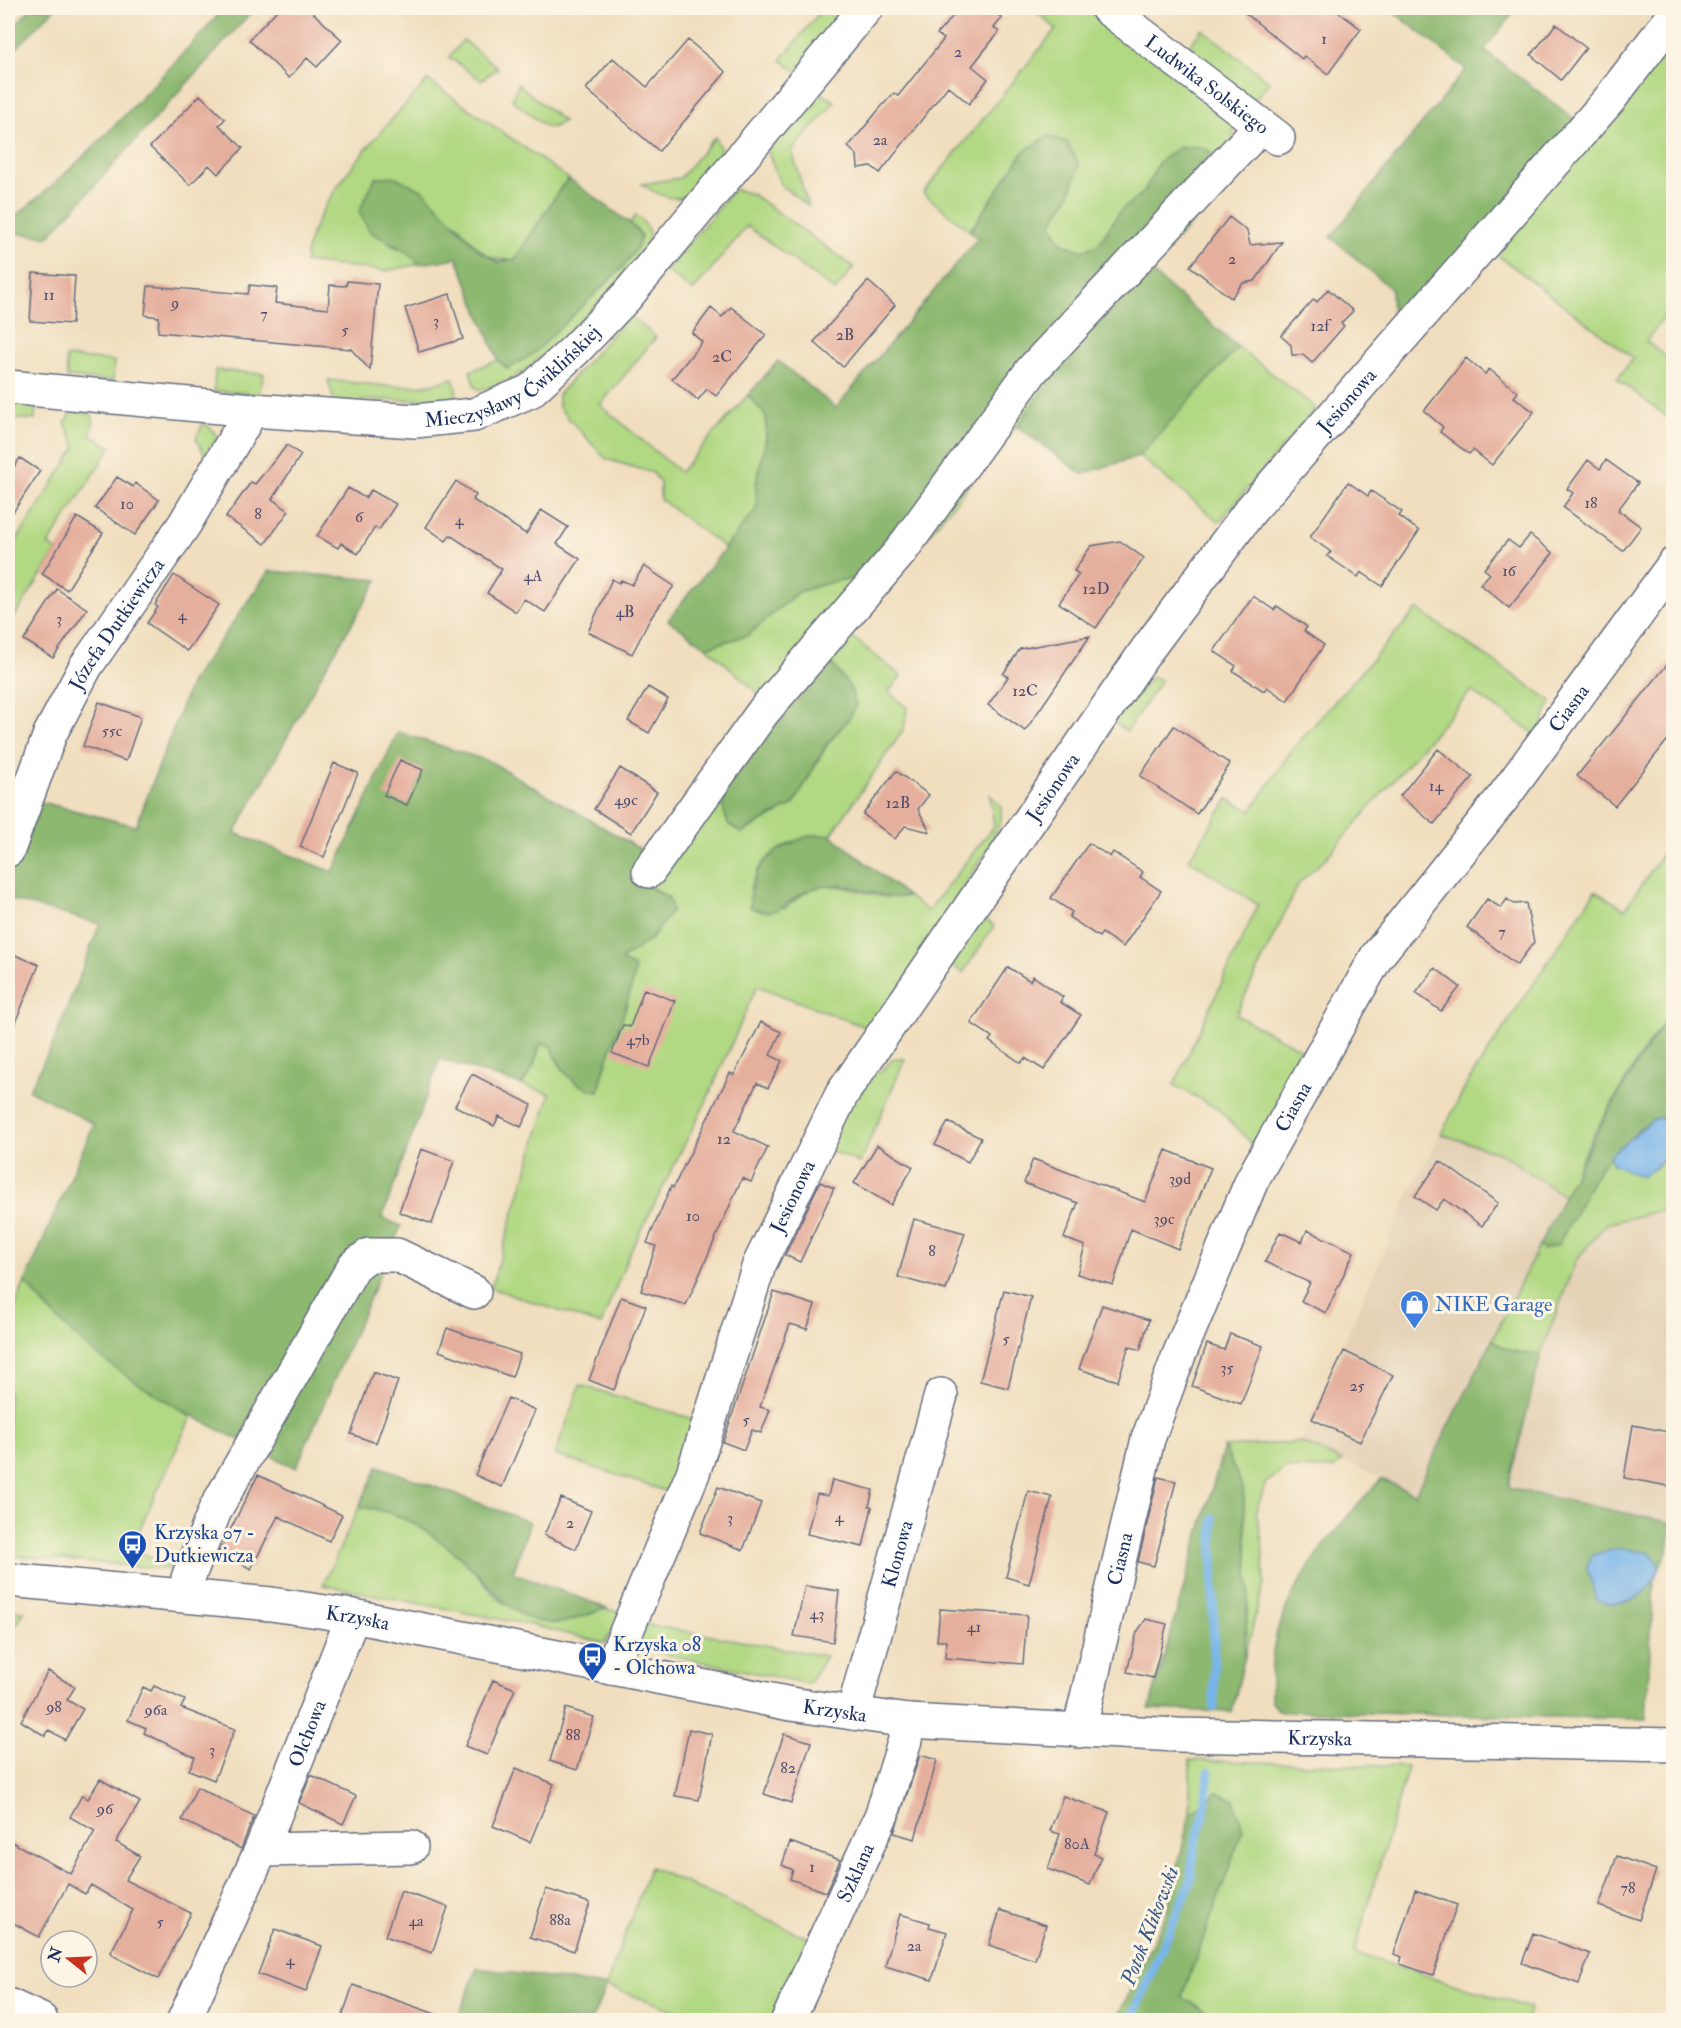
<svg xmlns="http://www.w3.org/2000/svg" width="1681" height="2028" viewBox="0 0 1681 2028" font-family="'IM FELL Double Pica',serif">
<style>
.built{fill:#e4d1b6}
.green{fill:#b1d882;stroke:#668470;stroke-width:1.5;fill-rule:evenodd}
.forest{fill:#8cb870;stroke:#547467;stroke-width:1.5}
.water{fill:#78b5ea;stroke:#4a72a4;stroke-width:1.5}
.lines{fill:none;stroke-linecap:round;stroke-linejoin:round}
.stream{stroke:#78b5ea;stroke-width:9}
.building{fill:#e5af9d}
.minor-casing{stroke:#666c80;stroke-width:36}
.minor{stroke:#fff;stroke-width:33}
.labels{text-anchor:middle;dominant-baseline:central;stroke-width:6;stroke-linejoin:round;paint-order:stroke}
.number-label{font-size:16px;fill:#4e4f6e}
.street-label{font-size:20px;fill:#1b2f5e;stroke:#fcf5e5}
.shop-label{font-size:20px;fill:#366cbe;stroke:#fcf5e5;text-anchor:start}
.transit-label{font-size:20px;fill:#164399;stroke:#fcf5e5;text-anchor:start}
.water-label{font-size:21px;font-style:italic;fill:#375788;stroke:#fcf5e5}
</style>
<rect width="100%" height="100%" fill="#fcf5e5"/>
<filter id="ink" filterUnits="userSpaceOnUse"><feTurbulence type="fractalNoise" baseFrequency=".0167" numOctaves="2"/><feDisplacementMap in="SourceGraphic" scale="12" xChannelSelector="R" yChannelSelector="G"/><feConvolveMatrix kernelMatrix="1 2 1 2 8 2 1 2 1" color-interpolation-filters="sRGB"/></filter>
<filter id="wash" filterUnits="userSpaceOnUse"><feTurbulence type="fractalNoise" baseFrequency=".008" numOctaves="4" result="noise"/><feDisplacementMap in="SourceGraphic" scale="24" xChannelSelector="R" yChannelSelector="G"/><feGaussianBlur stdDeviation="1.35" result="paint"/><feColorMatrix in="noise" values="0 0 0 0 0 0 0 0 0 0 0 0 0 0 0 0 0 1.4 0 .05"/><feComposite in="paint" operator="in"/></filter>
<g filter="url(#wash)">
<rect width="100%" height="100%" fill="#f0debe"/>
<path class="built" d="M1441,1134L1502,1154L1564,1196L1415,1494L1301,1442L1409,1193Z
M1673,1207V1523L1508,1488L1541,1354L1576,1260L1606,1223Z"/>
<path class="green" d="M823,8H849L796,71L781,60Z
M1033,8H1086L1222,108L1234,126L1233,145L1243,168L1074,349L1017,426L848,634L901,676L889,692L907,708L904,729L831,835C792,835 765,851 750,888L785,908C793,902 803,892 812,889C845,877 875,904 907,896L928,911L994,826L990,795L1001,806V821L991,844L873,1030L757,986L706,1102L629,1254L601,1325L491,1288L550,1094L522,1085L533,1067L540,1043L551,1046C560,1070 572,1087 599,1091C607,1048 629,1012 634,968L620,960L651,939L669,898L647,885L761,696L707,647L748,635L798,592L838,580L868,579L1215,165L1159,162L1144,192L1120,211L1099,245L1082,251L1062,243L1051,224L1070,194L1079,165L1067,142L1048,136L1024,151L970,231L923,193L1056,29ZM826,656L850,687L856,705L850,717L827,745L794,804L741,833Z
M1673,25V306L1646,341L1673,362V421L1617,379L1633,358L1491,250Z
M1202,29L1270,82L1252,103L1185,52Z
M463,40L498,68L481,80L449,57Z
M428,80L569,179L562,186L515,259C485,264 475,245 457,224L391,245L407,252L420,264L386,271L305,262C310,202 388,124 428,80Z
M518,84L563,121L554,127H546L512,100Z
M816,90L835,102L792,151L808,206L780,184L767,149Z
M715,137L724,157C695,191 686,215 642,184L680,178Z
M734,189L752,194L854,267L835,291L747,226L693,291L666,271Z
M636,215C643,221 650,228 649,238C645,263 535,367 511,380C502,384 490,387 480,390L475,387L470,371L498,360L508,369L624,266L638,246L641,235L630,223Z
M629,315L656,337L600,405L680,472L748,395L766,416V439L756,484L757,508L725,548L660,499V483L653,473L606,459L559,408L558,395Z
M1238,347L1316,408L1219,522L1139,456Z
M66,357L114,361L113,381L67,377Z
M215,370L264,374L259,394L214,391Z
M453,378L457,393L454,399L334,401L328,380C368,384 416,393 453,378Z
M8,400L36,402L35,420L8,418Z
M71,410L91,414L94,421L90,435L111,447L48,545L57,550L8,627V543H15L76,447L65,422L68,420Z
M204,422L218,436L207,459L196,438Z
M1417,609L1551,701L1538,736L1471,691L1326,858L1299,883L1236,1015L1312,1055L1255,1147L1218,1109L1174,1085L1258,905L1189,859L1228,799L1251,811L1291,751Z
M1153,677L1161,680L1127,731L1113,722L1126,703Z
M1673,838V1009L1642,1053L1592,1137L1564,1196L1502,1154L1441,1134L1468,1082L1595,891L1625,909Z
M986,920L994,926L963,973L947,962L974,922Z
M894,1058L905,1059L860,1163L823,1148L865,1076L882,1070Z
M1673,1155V1207L1606,1224L1576,1260L1541,1354C1521,1354 1508,1352 1492,1340L1539,1246L1544,1250L1609,1156L1613,1164L1651,1171L1668,1156Z
M25,1282L59,1321L99,1356L191,1417L131,1548L177,1570L8,1555V1324Z
M580,1385L700,1421L678,1495L555,1455Z
M1301,1442L1342,1461L1333,1469L1286,1468L1266,1483L1256,1511L1262,1540L1264,1583L1244,1660L1249,1588L1243,1488L1224,1447Z
M359,1507C404,1510 445,1540 476,1573C484,1581 494,1597 504,1603C509,1606 570,1618 576,1617C600,1616 594,1603 624,1614L604,1643L535,1626L323,1585Z
M8,1611H25L8,1638Z
M638,1623L826,1656L809,1684L636,1648Z
M1190,1760L1408,1767L1354,1953L1530,2008L1527,2020H1219L1182,1997L1243,1829L1218,1792L1190,1814Z
M650,1867L815,1941L779,2020H702L606,1986Z"/>
<path class="forest" d="M31,8H55L8,57V34Z
M225,8H255L48,237L8,232V222C88,160 156,82 225,8Z
M1399,8H1517L1484,50L1577,121L1416,302L1392,321L1391,289L1331,237L1466,69L1395,13Z
M1048,136L1067,142L1079,165L1070,194L1051,224L1062,243L1082,251L1099,244L1120,211L1144,192L1159,162L1178,148L1196,146L1210,151L1215,164L868,579L838,580L798,592L748,635L707,647L668,620L757,508L756,484L766,439V416L748,395L778,361L836,408L978,238L970,231L1024,151Z
M393,176L424,191L480,251L498,262L515,259L562,186L569,179L630,223L641,235L638,246L624,266L533,354L508,369L498,360L457,258L420,264L407,252L370,232L359,212L375,178Z
M1149,270L1238,347L1139,456L1082,474L1017,426L1074,349Z
M269,571L378,580L320,677L235,833L333,872L398,732L491,762L652,856L647,886L669,898L672,911L651,939L621,960L635,968C629,1012 607,1048 599,1091C573,1087 560,1070 551,1046L541,1043L533,1067L522,1085L440,1059L382,1218L401,1226L296,1468C228,1435 161,1403 100,1357C71,1336 48,1309 25,1282L94,1124L29,1090L52,1046L100,924L8,899V874L33,800L136,826L191,682Z
M825,656L850,687L856,705L850,717L826,745L794,804L741,833L728,824L723,808L724,790Z
M811,835H831L907,896C882,902 860,884 835,885C828,886 818,886 812,889C787,897 781,922 750,907C750,861 773,850 811,835Z
M1673,1009V1119L1655,1118L1639,1129L1625,1145L1601,1165L1558,1245L1544,1250L1539,1246C1580,1162 1619,1086 1673,1009Z
M1492,1340C1508,1351 1521,1354 1541,1354L1508,1488L1672,1523L1668,1550L1660,1566L1650,1553L1587,1569L1597,1600L1636,1598L1654,1582L1646,1719L1280,1711L1271,1702C1271,1675 1271,1645 1281,1620C1302,1567 1343,1520 1381,1479L1415,1494Z
M1224,1447L1243,1488L1249,1588L1244,1660L1232,1712L1149,1709Z
M378,1466L530,1522L513,1573L607,1608C590,1613 567,1625 549,1623C513,1620 497,1592 473,1569C441,1539 404,1510 359,1507Z
M1218,1792L1234,1800L1243,1829L1182,1997L1219,2020H1116L1167,1912L1190,1814Z
M477,1968L606,1986L592,2020H466L459,2015Z"/>
<path class="water" d="M1655,1118L1673,1119V1155L1668,1156L1642,1177L1613,1164L1609,1156Z
M1621,1548L1650,1553L1660,1566C1650,1595 1627,1611 1597,1600L1587,1569L1591,1555Z"/>
<g class="lines">
<path class="stream" d="M1213,1518L1214,1707
M1131,2020L1190,1883L1195,1843L1204,1815L1209,1772"/>
</g>
<g id="blocks">
<path class="building" d="M279,8H308L342,40L317,67L307,58L289,78L249,40Z
M960,8H989L1002,18L994,28L999,32L972,66L988,79L969,104L948,86L880,173L871,166L858,168L857,155L848,147L881,107L894,93L898,96L944,39L937,34Z
M1239,8H1333L1361,29L1328,74L1304,56L1302,59Z
M1556,24L1586,48L1561,80L1531,55Z
M688,40L726,72L659,151L586,89L613,58L647,87Z
M200,95L225,119L219,125L243,148L218,174L209,165L190,185L150,147Z
M1229,217L1247,231L1250,245L1282,242L1255,281L1243,283L1231,298L1190,266Z
M33,273L75,276L72,324L30,321Z
M347,281L378,284L370,370L351,349L158,332L159,317L145,315L148,286L248,294L250,285L277,288L275,303L328,309L330,285L346,286Z
M868,281L895,305L843,367L814,342Z
M1328,289L1353,311L1341,323L1344,326L1312,363L1303,355H1292L1291,345L1281,336L1314,299L1317,302Z
M450,294L463,339L419,352L405,308Z
M731,307L766,335L716,396L707,389L698,400L672,379L702,342L692,333L711,308L722,317Z
M1466,358L1485,374L1489,369L1518,392L1514,397L1534,412L1492,465L1473,450L1469,454L1440,432L1443,427L1424,411Z
M287,445L301,455L272,499L289,511L265,544L226,517L251,482L255,484Z
M20,458L40,471L8,520V476Z
M1588,460L1600,469L1606,460L1638,483L1618,510L1641,527L1623,551L1563,507L1573,493L1567,489Z
M117,477L133,487L135,483L159,500L135,535L95,508Z
M456,481L476,495L473,500L526,534L541,510L568,527L557,544L580,559L545,612L524,599L516,612L487,593L502,569L450,535L446,541L426,527Z
M1348,482L1368,496L1371,491L1402,512L1399,516L1419,531L1382,586L1361,572L1358,577L1327,556L1331,552L1310,537Z
M348,488L365,498L371,490L396,504L379,530L375,527L358,554L341,543L338,548L317,536Z
M77,517L103,533L67,590L42,574Z
M1530,535L1553,553L1509,608L1480,584L1490,574L1484,569L1508,540L1519,548Z
M1120,541L1144,558L1096,628L1059,603L1079,574L1074,571L1091,546Z
M644,566L674,586L650,619L632,654L588,632L612,579L619,583L621,580L632,585Z
M174,575L219,605L187,651L147,623L158,607L155,605Z
M57,589L87,609L53,658L24,640Z
M1253,596L1274,610L1277,606L1307,627L1304,631L1324,645L1287,701L1267,687L1264,691L1233,671L1236,666L1214,651Z
M1090,636L1025,731L988,705L1008,677L1003,674L1020,649Z
M1674,656V732L1615,806L1577,776Z
M648,687L668,699L649,733L628,721Z
M99,702L141,717L126,761L83,746Z
M1174,726L1230,764L1197,814L1140,776Z
M1438,749L1473,777L1434,824L1400,796Z
M400,760L423,770L407,805L384,795Z
M334,763L358,773L324,857L300,847Z
M620,768L657,792L631,833L594,809Z
M896,771L929,795L918,809L930,832L905,826L895,839L863,814Z
M1089,843L1110,857L1113,852L1143,872L1140,877L1161,891L1123,947L1102,933L1099,937L1069,917L1072,912L1051,898Z
M1487,899L1501,908L1507,899L1514,904L1526,903L1534,942L1517,965L1467,927Z
M8,952L39,965L8,1040Z
M1008,967L1030,981L1033,976L1063,997L1060,1002L1081,1015L1044,1070L1025,1058L1021,1063L989,1041L992,1037L971,1023Z
M1435,968L1460,987L1441,1011L1416,993Z
M644,989L675,1001L649,1067L612,1053L623,1025L630,1027Z
M761,1022L781,1032L770,1055L782,1061L768,1088L757,1083L734,1131L768,1147L751,1182L742,1178L686,1305L641,1291L656,1246L647,1243L671,1186L673,1188L730,1073L734,1075Z
M472,1074L532,1105L521,1127L499,1116L494,1126L455,1106Z
M948,1122L981,1138L968,1162L935,1145Z
M877,1145L913,1167L891,1205L854,1183Z
M421,1149L454,1161L432,1224L399,1212Z
M1166,1150L1211,1168L1178,1249L1131,1229L1113,1285L1077,1274L1085,1246L1064,1238L1078,1203L1024,1183L1033,1159L1145,1202Z
M1440,1161L1498,1203L1482,1226L1444,1199L1436,1210L1415,1196Z
M820,1182L834,1188L800,1262L785,1255Z
M914,1219L965,1233L946,1290L898,1277Z
M1307,1230L1354,1252L1326,1313L1301,1301L1310,1283L1265,1262L1280,1232L1302,1242Z
M1004,1290L1031,1297L1008,1388L980,1381Z
M774,1292L815,1305L807,1329L790,1324L760,1407L770,1410L761,1433L752,1430L744,1450L723,1442Z
M621,1297L646,1306L614,1390L589,1380Z
M1102,1305L1149,1320L1140,1350L1129,1346L1118,1381L1079,1369Z
M447,1328L520,1354L512,1377L439,1351Z
M1230,1334L1263,1346L1241,1404L1192,1386L1207,1344L1224,1350Z
M1344,1351L1393,1375L1360,1442L1312,1419Z
M373,1372L398,1381L376,1443L351,1434Z
M508,1398L535,1410L502,1487L475,1475Z
M1633,1425L1674,1433V1487L1624,1478Z
M258,1475L342,1515L329,1541L278,1516L251,1569L219,1552Z
M1158,1477L1176,1481L1154,1566L1138,1562Z
M832,1480L873,1490L869,1506L872,1507L863,1547L807,1534L817,1494L828,1496Z
M718,1487L761,1503L743,1550L700,1533Z
M1028,1491L1052,1497L1029,1584L1006,1577Z
M561,1498L591,1511L576,1549L544,1535Z
M805,1586L839,1591L833,1642L794,1636Z
M940,1609L1027,1615L1023,1664L945,1658L946,1641H937Z
M1146,1619L1167,1624L1153,1678L1127,1672L1137,1632Z
M48,1671L75,1687L67,1700L83,1709L65,1740L49,1730L45,1736L21,1721Z
M493,1680L515,1689L487,1755L465,1746Z
M154,1686L185,1700L181,1708L235,1729L214,1780L189,1770L195,1757L144,1733L146,1728L128,1720L143,1687L151,1691Z
M566,1708L594,1717L577,1770L550,1761Z
M689,1729L712,1734L699,1800L675,1796Z
M784,1734L811,1742L791,1803L764,1794Z
M920,1755L937,1760L915,1839L894,1833Z
M516,1768L554,1784L530,1842L493,1826Z
M311,1775L356,1796L343,1824L299,1803Z
M100,1779L140,1802L116,1842L140,1856L125,1880L191,1913L158,1979L114,1956L111,1952L133,1910L91,1885L85,1894L68,1884L39,1937L8,1920V1840L71,1874L95,1831L70,1817L82,1795L88,1799Z
M197,1787L254,1816L241,1849L182,1820Z
M1063,1796L1109,1812L1094,1854L1101,1857L1090,1885L1048,1869L1060,1834L1050,1831Z
M790,1842L840,1860L826,1892L790,1879L793,1870L782,1865Z
M1617,1856L1656,1870L1639,1920L1599,1906Z
M546,1889L590,1903L574,1951L530,1937Z
M1415,1890L1457,1905L1433,1975L1400,1964L1402,1957L1394,1954Z
M401,1891L448,1907L432,1953L385,1936Z
M1000,1910L1046,1925L1035,1960L989,1945Z
M900,1914L930,1923L929,1927L947,1932L932,1980L885,1966Z
M275,1929L322,1946L306,1992L258,1974Z
M1533,1933L1590,1954L1579,1984L1522,1963Z
M353,1985L444,2017L443,2020H341Z"/>
</g>
</g>
<g filter="url(#ink)">
<use href="#blocks" fill-opacity="0" stroke="#666c80" stroke-width="1.5"/>
<g class="lines">
<defs>
<g id="minor">
<path id="s1" d="M1107,8L1278,138"/>
<path id="s2" d="M8,387L252,410L415,421L474,415L530,391L575,350L626,297L866,8"/>
<path id="s3" d="M8,850L50,734L86,666L184,525L252,410"/>
<path d="M649,871L763,712L900,552L1032,370L1261,126"/>
<path id="s4" d="M8,1580L271,1604L353,1616L791,1704L908,1721L1178,1735L1674,1745"/>
<path d="M188,1596V1578L216,1508L354,1266L369,1255H397L474,1292"/>
<path id="s5" d="M611,1668L693,1473L759,1265L842,1094L1146,651L1250,511L1609,100L1674,15"/>
<path id="s6" d="M853,1713L941,1395"/>
<path id="s7" d="M1079,1731L1148,1439L1179,1355L1252,1180L1377,956L1505,795L1674,564"/>
<path d="M261,1850L411,1847"/>
<path d="M8,2005L41,2020"/>
<path id="s8" d="M184,2020L261,1850L353,1616"/>
<path id="s9" d="M788,2020L882,1814L905,1740L908,1721"/>
</g>
</defs>
<use href="#minor" class="minor-casing"/>
<use href="#minor" class="minor"/>
</g>
</g>
<defs>
<symbol id="shop-pin" viewBox="-11 -11 22 30"><path d="M0 17L-7.5 6A9.5 9.5 0 1 1 7.5 6Z" fill="#3f7fe0" stroke="#fcf5e5"/><path d="M-5-2.5h2.3a2.7 3.5 0 0 1 5.4 0H5L5.5 6h-11ZM-1.5-2.5h3a1.5 2.3 0 0 0-3 0Z" fill="#fff"/></symbol>
<symbol id="bus-pin" viewBox="-11 -11 22 30"><path d="M0 17L-7.5 6A9.5 9.5 0 1 1 7.5 6Z" fill="#1a4fb4" stroke="#fcf5e5"/><path d="M-5-6H5V4H4V6H2V4H-2V6H-4V4H-5ZM-3.5-4V0h7V-4ZM-3.5 1.2v1.5H-2V1.2ZM2 1.2v1.5H3.5V1.2Z" fill="#fff"/></symbol>
</defs>
<g fill-rule="evenodd">
<use href="#shop-pin" x="1398" y="1288" width="33" height="45"/>
<use href="#bus-pin" x="116" y="1528" width="33" height="45"/>
<use href="#bus-pin" x="576" y="1640" width="33" height="45"/>
</g>
<g class="labels">
<g class="number-label">
<text x="1324" y="39">1</text>
<text x="958" y="52">2</text>
<text x="880" y="140">2a</text>
<text x="1232" y="259">2</text>
<text x="49" y="295">11</text>
<text x="175" y="303">9</text>
<text x="264" y="314">7</text>
<text x="436" y="321">3</text>
<text x="1320" y="326">12f</text>
<text x="345" y="330">5</text>
<text x="845" y="335">2B</text>
<text x="722" y="357">2C</text>
<text x="1591" y="503">18</text>
<text x="127" y="504">10</text>
<text x="258" y="514">8</text>
<text x="359" y="517">6</text>
<text x="459" y="520">4</text>
<text x="1509" y="571">16</text>
<text x="533" y="576">4A</text>
<text x="1096" y="589">12D</text>
<text x="625" y="612">4B</text>
<text x="182" y="615">4</text>
<text x="59" y="619">3</text>
<text x="1025" y="691">12C</text>
<text x="112" y="731">55c</text>
<text x="1436" y="786">14</text>
<text x="626" y="800">49c</text>
<text x="898" y="803">12B</text>
<text x="1502" y="932">7</text>
<text x="638" y="1040">47b</text>
<text x="724" y="1139">12</text>
<text x="1180" y="1179">39d</text>
<text x="693" y="1216">10</text>
<text x="1164" y="1219">39c</text>
<text x="932" y="1251">8</text>
<text x="1006" y="1339">5</text>
<text x="1227" y="1368">35</text>
<text x="1357" y="1386">25</text>
<text x="746" y="1420">5</text>
<text x="839" y="1517">4</text>
<text x="730" y="1518">3</text>
<text x="570" y="1523">2</text>
<text x="817" y="1614">43</text>
<text x="974" y="1627">41</text>
<text x="54" y="1707">98</text>
<text x="156" y="1710">96a</text>
<text x="573" y="1735">88</text>
<text x="212" y="1750">3</text>
<text x="788" y="1768">82</text>
<text x="105" y="1809">96</text>
<text x="1077" y="1844">80A</text>
<text x="812" y="1867">1</text>
<text x="1628" y="1888">78</text>
<text x="560" y="1920">88a</text>
<text x="416" y="1921">4a</text>
<text x="160" y="1922">5</text>
<text x="914" y="1946">2a</text>
<text x="290" y="1960">4</text>
</g>
<g class="street-label">
<text stroke="none"><textPath href="#s1" startOffset="126">Ludwika Solskiego</textPath></text>
<text stroke="none"><textPath href="#s2" startOffset="519">Mieczysławy Ćwiklińskiej</textPath></text>
<text stroke="none"><textPath href="#s5" startOffset="1478">Jesionowa</textPath></text>
<text stroke="none"><textPath href="#s3" startOffset="252">Józefa Dutkiewicza</textPath></text>
<text stroke="none"><textPath href="#s7" startOffset="1149">Ciasna</textPath></text>
<text stroke="none"><textPath href="#s5" startOffset="992">Jesionowa</textPath></text>
<text stroke="none"><textPath href="#s7" startOffset="663">Ciasna</textPath></text>
<text stroke="none"><textPath href="#s5" startOffset="506">Jesionowa</textPath></text>
<text stroke="none"><textPath href="#s6" startOffset="165">Klonowa</textPath></text>
<text stroke="none"><textPath href="#s7" startOffset="177">Ciasna</textPath></text>
<text stroke="none"><textPath href="#s4" startOffset="352">Krzyska</textPath></text>
<text stroke="none"><textPath href="#s4" startOffset="838">Krzyska</textPath></text>
<text stroke="none"><textPath href="#s8" startOffset="312">Olchowa</textPath></text>
<text stroke="none"><textPath href="#s4" startOffset="1324">Krzyska</textPath></text>
<text stroke="none"><textPath href="#s9" startOffset="162">Szklana</textPath></text>
</g>
<g class="shop-label">
<text x="1435" y="1304">NIKE Garage</text>
</g>
<g class="transit-label">
<text x="154" y="1532">Krzyska 07 -<tspan x="154" dy="23">Dutkiewicza</tspan></text>
<text x="613" y="1644">Krzyska 08<tspan x="613" dy="23">- Olchowa</tspan></text>
</g>
<g class="water-label">
<text transform="translate(1150 1926) rotate(-69)">Potok Klikowski</text>
</g>
</g>
<rect width="1681" height="2028" fill="none" stroke="#fcf5e5" stroke-width="30"/>
<g transform="translate(69 1959) rotate(288)"><circle r="28" fill="#fcf5e5" stroke="#a2a6af" stroke-width="1.5"/>
<path d="M0-4.5L10 22L0 15L-10 22Z" fill="#c8321e"/>
<text y="-9" font-size="16" font-weight="bold" text-anchor="middle" fill="#1b2f5e">N</text>
</g>
</svg>
